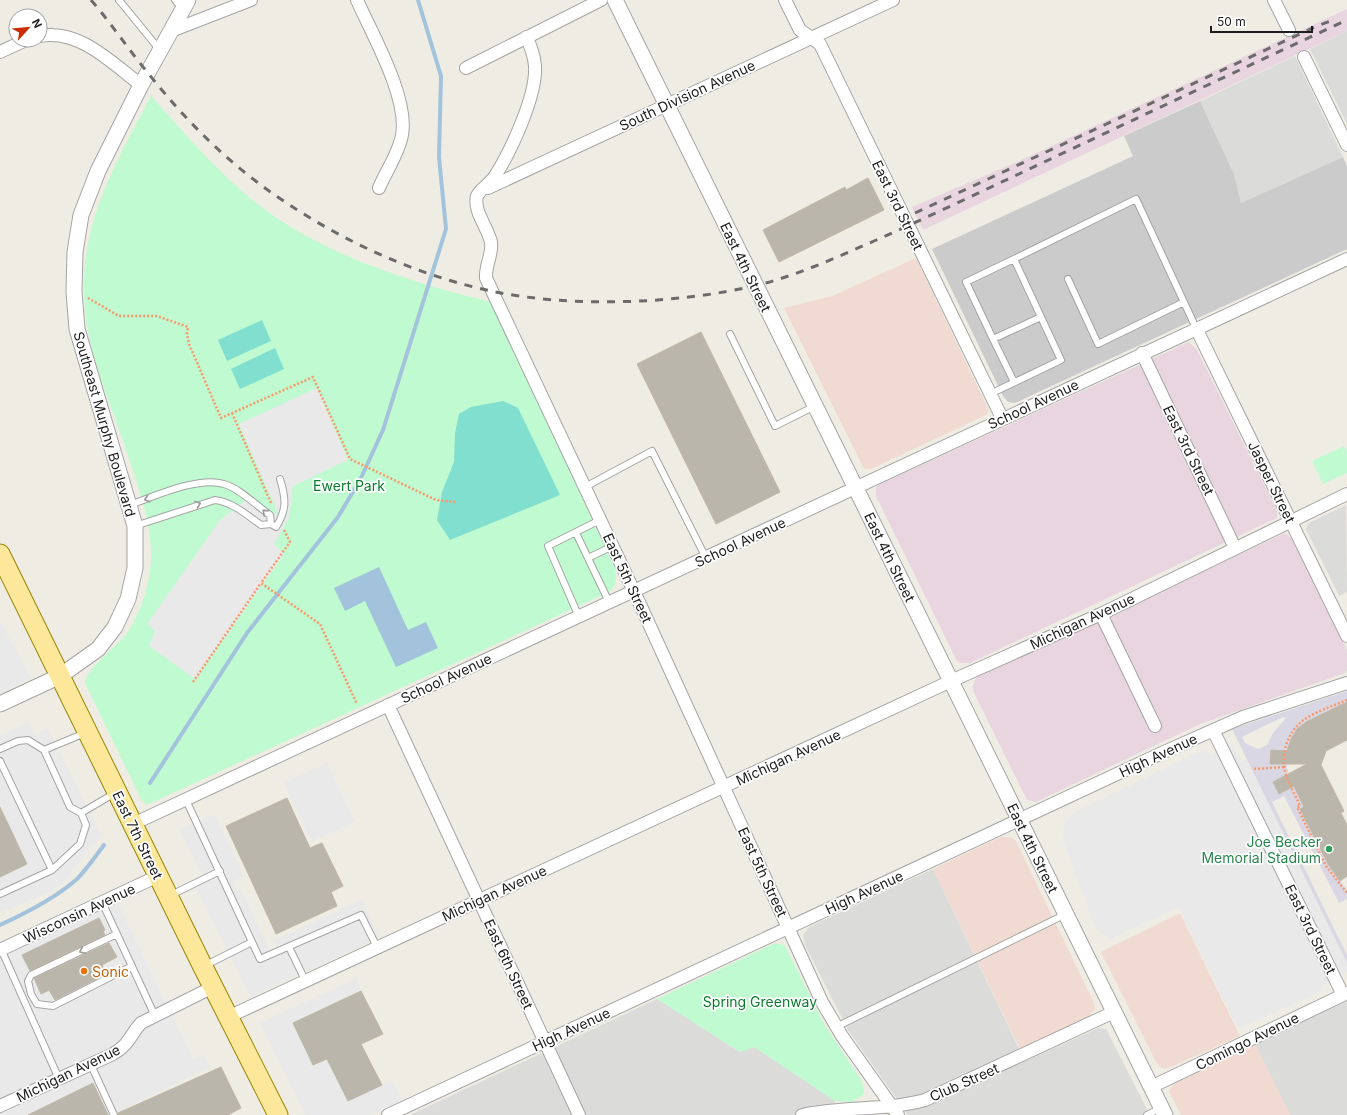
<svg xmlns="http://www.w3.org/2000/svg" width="1347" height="1115" viewBox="0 0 1347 1115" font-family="Inter,sans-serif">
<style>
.residential{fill:#dbdbda}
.commercial{fill:#f0dad2}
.industrial{fill:#e8d5e0}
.religious{fill:#cbcbcb}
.park{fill:#bffad0}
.pitch{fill:#80dfce}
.parking{fill:#e9e9e9}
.plaza{fill:#dad7e4;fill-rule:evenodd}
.water{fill:#a3c3dd}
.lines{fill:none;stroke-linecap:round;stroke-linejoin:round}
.stream{stroke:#a3c3dd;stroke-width:4}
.building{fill:#bbb6ac;stroke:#c0b7a5}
.service-casing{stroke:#a4a4a4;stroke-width:8}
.minor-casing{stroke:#a4a4a4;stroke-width:14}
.tertiary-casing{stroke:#a4a4a4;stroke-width:17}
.primary-casing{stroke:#978500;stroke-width:21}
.path{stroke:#fb9768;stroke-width:2.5;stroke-dasharray:2 2;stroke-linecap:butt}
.service{stroke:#fff;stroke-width:6}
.minor{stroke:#fff;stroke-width:12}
.tertiary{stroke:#fff;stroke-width:15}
.primary{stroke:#fce79b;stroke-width:19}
.rail{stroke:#6b6b6b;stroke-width:3;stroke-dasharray:8 8;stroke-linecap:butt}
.oneway{stroke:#999}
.leisure-dot{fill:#2e9e5b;stroke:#fff;stroke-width:1.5}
.food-dot{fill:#e8710a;stroke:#fff;stroke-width:1.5}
.labels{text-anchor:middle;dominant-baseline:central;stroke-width:3.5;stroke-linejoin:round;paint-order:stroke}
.street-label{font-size:14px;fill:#1d1d1d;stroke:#fff}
.park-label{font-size:14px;fill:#0b7c2c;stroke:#fff}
.leisure-label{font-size:14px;fill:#27864d;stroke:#fff;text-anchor:end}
.food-label{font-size:14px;fill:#c56008;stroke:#fff;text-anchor:start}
</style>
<rect width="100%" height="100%" fill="#efede3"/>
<path class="residential" d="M1347,31V124L1310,49Z
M1295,56L1343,157L1241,203L1234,174L1200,101Z
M1346,505L1347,592L1339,596L1306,529L1308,524L1311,522Z
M933,869L1025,1061L1099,1028L1106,1029L1150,1115H908L848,1030L805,945L803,935L809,927Z
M657,999L740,1052L754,1047L835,1101L831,1115H410Z
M1347,1001V1115H1290L1255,1044Z"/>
<path class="commercial" d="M916,258L989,411L986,415L871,469H864L784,308L832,296Z
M1001,837H1010L1016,841L1094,1003L1095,1009L1088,1017L1020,1049L933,869Z
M1180,913L1240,1036L1168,1068H1161L1157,1064L1101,952Z
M1255,1044L1290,1115H1181L1169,1091L1175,1082Z"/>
<path class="industrial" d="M1347,9V31L923,230L912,207L1019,161Z
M1189,342L1197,350L1277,511V518L970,663H961L957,661L876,496V488L878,485Z
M1285,533L1292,539L1347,650V670L1345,673L1200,724L1036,802L1027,800L973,691V685L976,678L985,671Z"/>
<path class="religious" d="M1200,101L1234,174L1241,203L1343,157L1347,166V249L1015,403L1008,402L1003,396L932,249L1133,156L1124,136Z"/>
<path class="park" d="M151,96C187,136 223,179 267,211C329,257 417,284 491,302L615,569C617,579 617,585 609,592L147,805L142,801L85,683C85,669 118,646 127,633C141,612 149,587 151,561C153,523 135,478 123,441C109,399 89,355 85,310C77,227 114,166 151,96Z
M1344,446L1347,452V473L1323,484L1312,461Z
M773,944H781L785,946L824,1024L861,1080L864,1090L863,1095L852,1102L835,1101L754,1047L740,1052L657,999Z"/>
<path class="pitch" d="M262,320L271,341L227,361L218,340Z
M275,348L284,369L240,389L231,369Z
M503,401L518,408L560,495L450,540L437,520L442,492L454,462L455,433L459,414L471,407Z"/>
<path class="parking" d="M317,388L348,460L293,486L289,518L274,544L284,554L195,679L149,646L155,631L147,624L220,520L250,497L279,516L239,424Z
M0,621L31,678L0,693Z
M29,722L35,735L48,728L101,835L63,883L49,892L0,913V735Z
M1232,745L1241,762L1246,759L1347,963V972L1322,985L1320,992L1238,1029L1178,907L1111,939L1100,932L1095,927L1064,842L1063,834L1065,823L1073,813L1196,753L1205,750L1212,755Z
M327,763L355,822L311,842L283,783Z
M214,814L244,876L232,882L237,891L241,889L271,954L278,950L274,940L362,899L379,938L251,997L193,884L204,878L180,830Z
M112,891L193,1059L204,1054L211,1067L123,1109L126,1115H0V953Z
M356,978L361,991L293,1023L313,1065L301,1073L327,1059L348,1101L382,1085L393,1082L402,1101L371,1115H305L260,1023Z"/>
<path class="plaza" d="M1347,691V702L1306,722L1297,729L1291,740L1286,763L1289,775L1304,807L1301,809L1328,864L1347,890V899L1339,903L1284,796L1272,802L1347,955V963L1232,729ZM1283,717L1286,718L1273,733L1267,745L1258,749L1245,743L1242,737ZM1271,750L1282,751L1281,764L1270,763Z"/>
<path class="water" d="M379,567L408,630L426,622L438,648L396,667L365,601L345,611L334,588Z"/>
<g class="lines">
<path class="stream" d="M150,783L247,633L338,517L360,480L383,430L446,229L439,157L441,76L418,0
M0,925C24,914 58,896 77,879C87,869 95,857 104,845"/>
</g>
<path class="building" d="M868,178L884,210L779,262L763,230L845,187L846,190Z
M701,332L780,492L716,524L637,364Z
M1347,702V740L1326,751L1321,765L1344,811L1341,813L1347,825V876L1340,881L1328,864L1300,809L1304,807L1294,786L1279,794L1273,782L1307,764H1270L1271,750L1287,751L1291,739L1297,729L1306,722Z
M287,798L310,848L322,843L343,886L331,892L337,906L276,934L226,826Z
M0,807L27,864L0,877Z
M99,918L105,930L103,931L105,935L30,971L22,955Z
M109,943L117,957L102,965L106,974L55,1000L49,990L41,994L34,978Z
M361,991L383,1034L361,1044L382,1085L348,1101L327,1059L313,1065L293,1023Z
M221,1067L241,1108L228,1115H118V1113Z
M93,1083L108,1115H28Z"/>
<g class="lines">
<defs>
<path id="service" d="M119,0L159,49
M175,0L183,10
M1014,259L966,282L993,339L1041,317
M1068,279L1098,344L1184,302
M730,334L775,426L815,406
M993,339L1014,382
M990,394L1061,360L1014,259L1136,199L1196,328
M585,487L652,451L706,558
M130,505C155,496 199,476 224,484C239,488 257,506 270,515L271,524L261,525C247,515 232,502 215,500L135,526
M271,524L276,527C287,510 286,498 280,479
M576,533L609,602
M588,558L613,546
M579,617L548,546L600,520
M0,749L18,741L28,740L44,750L85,733
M44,750L70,807L81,813L115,793
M0,761L52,870
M186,800L252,942L204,966
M0,894L52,870L80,844L86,825L81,813
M169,896L220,871
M102,902L155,1016
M117,934L31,975L28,981L31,994L37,1004L53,1006L132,966
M252,942L260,959L361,915L377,947
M289,947L305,980
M1,949L59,1079
M836,1027L1066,914
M91,1065L114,1115
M1147,1115L1161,1108"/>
<path id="minor" d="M357,0C372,34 409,98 402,135C399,153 386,171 379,188
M785,0L800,30L820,44L1002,418
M1274,0L1289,30
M171,31L251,0
M40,36C79,28 113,64 141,85
M526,37C531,46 534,55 535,66C537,95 511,151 495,176C491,183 480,189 477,196C473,211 488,228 491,242C493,254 485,265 486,278L639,602L822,1002L842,1036L898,1115
M0,52L26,40
M1304,57L1347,145
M466,68L601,0
M488,188L893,0
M1196,328L1347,636
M1142,353L1235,548
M1101,614L1155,726
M388,705L579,1115
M1213,730L1343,995L1347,993
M133,824L1347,259
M0,950L158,876
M228,1017L951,681L1101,614L1347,494
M1151,1087L1343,995
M0,1106L113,1054C131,1043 129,1036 141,1023L213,987
M388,1115L1164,752L1243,717L1347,683
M802,1115C843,1106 885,1111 925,1100L1114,1012"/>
<path id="tertiary" d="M615,0L1165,1115
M0,704L60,676L98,649L115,627L128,599L135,568V526L77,329L74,292L75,252L81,215L98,171L141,85L188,0"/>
<path id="primary" d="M0,554L203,967L278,1115"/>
</defs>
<use href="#service" class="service-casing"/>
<use href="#minor" class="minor-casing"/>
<use href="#tertiary" class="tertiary-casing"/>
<use href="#primary" class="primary-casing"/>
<path class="path" d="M88,298L119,316H157L188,327L187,334L189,344L221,418L313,377L350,459L436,500L456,502
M232,413L271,503
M284,530L290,542L261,583L320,624L357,704
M193,682L261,583
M1347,700C1333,706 1317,711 1305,719C1287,731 1280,755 1286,775C1289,785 1296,796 1300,806L1297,807L1326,866L1347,893
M1254,769L1284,767"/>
<use href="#service" class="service"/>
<use href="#minor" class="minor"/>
<use href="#tertiary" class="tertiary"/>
<use href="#primary" class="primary"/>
<path class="rail" d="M91,0C111,23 128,49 148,73C182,116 221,156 265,188C331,236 411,274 491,291C570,308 676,304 754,286C796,276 835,258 874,241C924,219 974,195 1023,172C1131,121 1239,70 1347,20
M915,213L1317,26L1336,19"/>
</g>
<defs><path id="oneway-chevron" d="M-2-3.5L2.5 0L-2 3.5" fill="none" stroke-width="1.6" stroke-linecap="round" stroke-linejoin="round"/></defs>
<g class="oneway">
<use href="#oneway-chevron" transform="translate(147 499) rotate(162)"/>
<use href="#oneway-chevron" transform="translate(198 504) rotate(-20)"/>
<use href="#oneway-chevron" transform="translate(265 512) rotate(-140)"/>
<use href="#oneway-chevron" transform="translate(82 951) rotate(155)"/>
</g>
<circle class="leisure-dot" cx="1329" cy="849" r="4"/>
<circle class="food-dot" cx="84" cy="971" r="4"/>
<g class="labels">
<g class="street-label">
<text transform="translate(687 95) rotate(-25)">South Division Avenue</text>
<text transform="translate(898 205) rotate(64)">East 3rd Street</text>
<text transform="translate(746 267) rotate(64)">East 4th Street</text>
<text transform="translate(1033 404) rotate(-25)">School Avenue</text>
<text transform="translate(105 424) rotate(74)">Southeast Murphy Boulevard</text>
<text transform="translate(1189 450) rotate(64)">East 3rd Street</text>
<text transform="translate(1272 482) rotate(64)">Jasper Street</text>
<text transform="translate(740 542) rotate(-25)">School Avenue</text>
<text transform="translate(890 557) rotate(64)">East 4th Street</text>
<text transform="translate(628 578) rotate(65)">East 5th Street</text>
<text transform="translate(1082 621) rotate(-25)">Michigan Avenue</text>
<text transform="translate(446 678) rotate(-25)">School Avenue</text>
<text transform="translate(1158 755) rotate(-25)">High Avenue</text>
<text transform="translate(788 757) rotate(-25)">Michigan Avenue</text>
<text transform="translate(138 835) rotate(64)">East 7th Street</text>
<text transform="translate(1033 848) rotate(64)">East 4th Street</text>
<text transform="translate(763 872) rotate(65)">East 5th Street</text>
<text transform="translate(864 892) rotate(-25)">High Avenue</text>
<text transform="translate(494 893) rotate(-25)">Michigan Avenue</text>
<text transform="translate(79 913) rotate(-25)">Wisconsin Avenue</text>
<text transform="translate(1311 929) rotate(64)">East 3rd Street</text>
<text transform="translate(509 964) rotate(65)">East 6th Street</text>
<text transform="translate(571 1029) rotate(-25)">High Avenue</text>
<text transform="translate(1247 1041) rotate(-26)">Comingo Avenue</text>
<text transform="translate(68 1073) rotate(-26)">Michigan Avenue</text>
<text transform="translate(964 1082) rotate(-24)">Club Street</text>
</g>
<g class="park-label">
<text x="349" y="485">Ewert Park</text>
<text x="760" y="1001">Spring Greenway</text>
</g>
<g class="leisure-label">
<text x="1321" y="841">Joe Becker<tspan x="1321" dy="16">Memorial Stadium</tspan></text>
</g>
<g class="food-label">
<text x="92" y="971">Sonic</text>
</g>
</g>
<g transform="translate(28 28) rotate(63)"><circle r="19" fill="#ffffff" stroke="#a5a5a5"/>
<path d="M0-3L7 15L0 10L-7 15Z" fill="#cb2b00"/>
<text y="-6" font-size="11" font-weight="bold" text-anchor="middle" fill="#1d1d1d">N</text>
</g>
<path d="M1211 26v6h101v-6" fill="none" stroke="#1d1d1d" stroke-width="2"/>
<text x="1217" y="26" font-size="12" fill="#1d1d1d" stroke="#ffffff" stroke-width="3" paint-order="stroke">50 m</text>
</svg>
